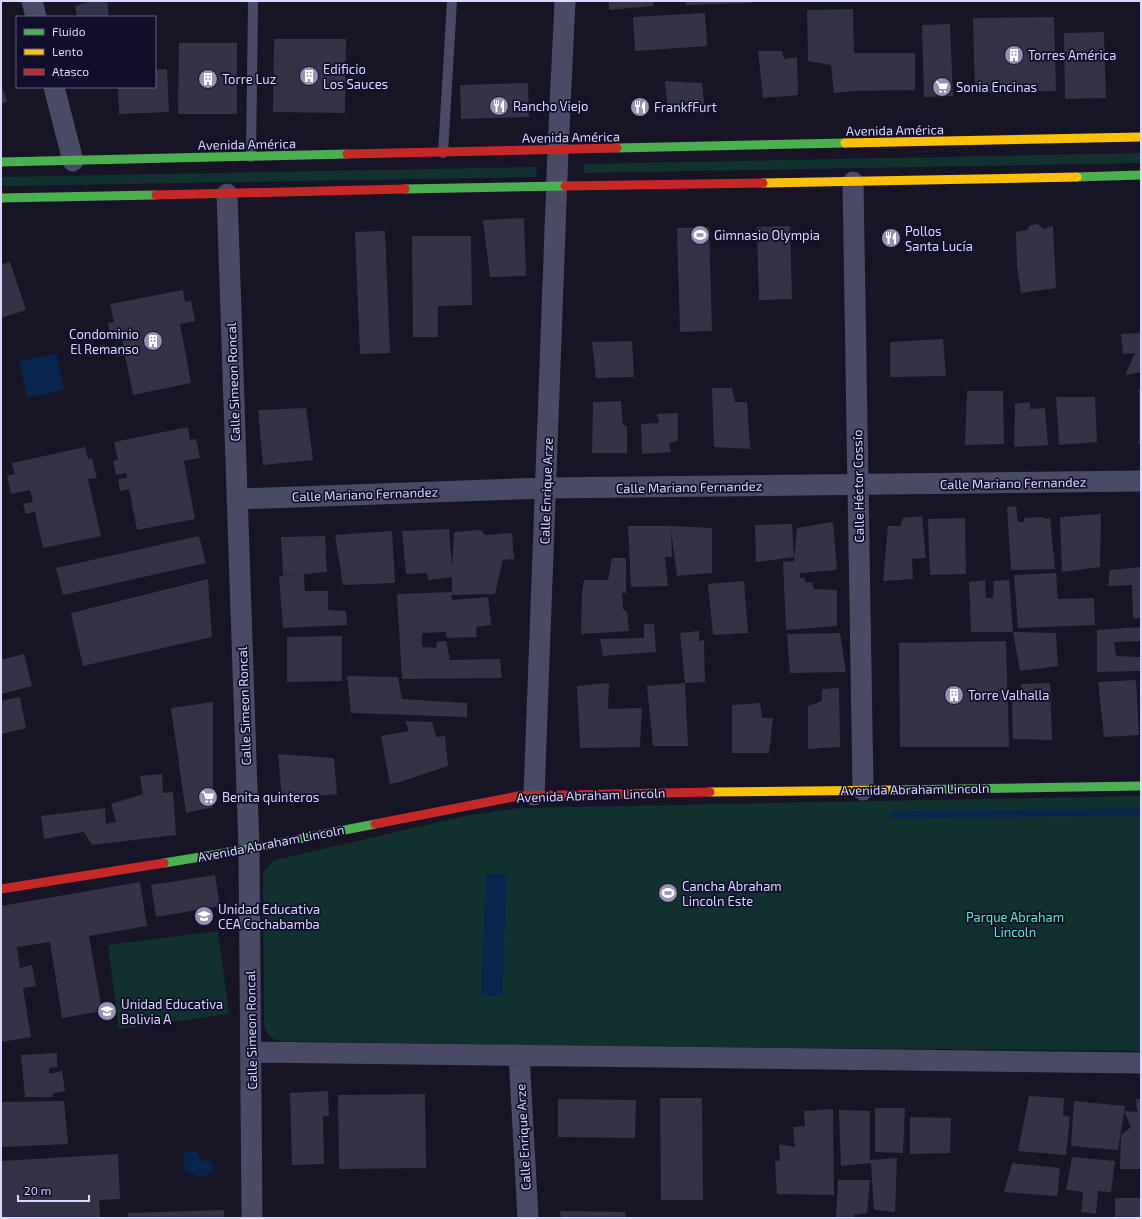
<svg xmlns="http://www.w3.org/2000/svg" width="1142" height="1219" viewBox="0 0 1142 1219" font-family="'Exo 2',sans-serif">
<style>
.green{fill:#11312f}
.water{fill:#08264d}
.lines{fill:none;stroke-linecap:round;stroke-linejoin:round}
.stream{stroke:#08264d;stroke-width:7}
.building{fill:#343246}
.lane{stroke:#494a66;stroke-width:10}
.street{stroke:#494a66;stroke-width:21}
.fast{stroke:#4caf50;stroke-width:9}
.slow{stroke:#ffc107;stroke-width:9}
.jam{stroke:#c62828;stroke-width:9}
.labels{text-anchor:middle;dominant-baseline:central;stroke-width:3.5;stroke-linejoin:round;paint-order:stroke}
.poi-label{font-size:13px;fill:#d9d8ff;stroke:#110e2b;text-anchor:start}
.street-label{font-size:13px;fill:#d9d8ff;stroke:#110e2b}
.park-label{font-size:13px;fill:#58ecba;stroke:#110e2b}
</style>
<rect width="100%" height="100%" fill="#161425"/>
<path class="green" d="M1141,153V163L584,173V164Z
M536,167L537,177L1,186V177Z
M1141,796V1051L513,1045L279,1041C269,1038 266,1034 264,1024L263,873L272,862L280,859L465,816L519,808Z
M218,931L229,1014L119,1029L108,945Z"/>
<path class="water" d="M57,354L64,390L27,398L19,361Z
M486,874H507L502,996L481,995Z
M191,1151L198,1152L199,1157L203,1161L211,1162L214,1167C204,1181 199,1177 186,1171L184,1162V1154Z"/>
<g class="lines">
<path class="stream" d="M894,815L1141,812"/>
</g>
<path class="building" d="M92,1H107L109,17H77L75,6Z
M609,1H653V6L609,10Z
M686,1H751V3L686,5Z
M853,9L854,53H915V90L855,91L834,93L831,65L808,61L807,10Z
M705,13L707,46L635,51L633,17Z
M1054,17L1056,91L975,93L973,18Z
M950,24L953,96L924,97L922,25Z
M1104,32L1106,98L1065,99L1064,33Z
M274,39H346L345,113L273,112Z
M179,43H237V114H178Z
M758,51H782L784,59L797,57L798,95L763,98Z
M167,69L169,112L119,114L118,87H155V70Z
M665,81L702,83L705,112L668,113Z
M528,83L529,117L461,119L460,85Z
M1,84L7,102L1,104Z
M524,218L526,276L490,277L483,220Z
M1038,224L1044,229L1053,226L1056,288L1021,293L1017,266L1016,232L1027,230L1030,225Z
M790,226L792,299L759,300L757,227Z
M709,227L712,331L680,332L677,228Z
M385,231L390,353L360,354L355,232Z
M412,236H471L472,305L438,306V337H413Z
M10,262L26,310L1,318V265Z
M183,290L185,302L191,301L195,321L180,324L191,383L133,395L125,355L116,357L114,347L123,345L122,336L111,338L108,323L114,322L110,304Z
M1141,333V372L1125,375L1135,353L1123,354L1121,334Z
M943,339L946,376L890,377V342Z
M632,341L634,377L596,378L592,342Z
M712,388H732L735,402H747L750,449L714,447Z
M1139,389H1141V444H1139Z
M967,391H1003L1004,444L965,445Z
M1056,397H1095L1097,442L1059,445Z
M621,401L623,425L627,426V453H592L593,402Z
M1030,402V409L1045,408L1048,445L1014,447L1015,404Z
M306,408L313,460L263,465L258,410Z
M678,413V441L669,443L671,452L642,454L641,424L659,423L657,414Z
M188,427L190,440L196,439L200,458L184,461L195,519L137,530L129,489L120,491L118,479L127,478L126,473L116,475L113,461L118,460L114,442Z
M85,447L88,459L92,458L97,478L88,479L101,536L43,548L35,512L26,514L23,504L33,502L30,490L11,494L7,476L15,474L12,463Z
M1016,506L1018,522H1024V518L1043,517L1044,519L1050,518L1055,569L1011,570L1007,507Z
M1101,514L1100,567L1062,572L1060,517Z
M922,516L926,558L912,559L913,579L883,581L888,526H901L903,518Z
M965,518L966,574L930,575L928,519Z
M833,522L837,570L800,573V578H804L806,583L812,582L814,589L837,590V626L786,630L783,562L794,561L797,528Z
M792,524L794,557L756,562L755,525Z
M628,526H671L712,528V573L677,576L671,530L672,557H665L668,586L631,587Z
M449,529L452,567L454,532L480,530L485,535L512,533L514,559L503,560L495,594L451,595L452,600L488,597L491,625L476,627L477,637L446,638V632L422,633V647L436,648L437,642L446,641L450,660L500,659L502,678L402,679L397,594L452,592V577L428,580L427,573L406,574L402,531Z
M392,531L395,583L343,585L335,535Z
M199,536L206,563L63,595L56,568Z
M325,536L327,572L304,574L305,591H328V610L346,611L347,625L283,628L279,576L297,574L283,575L281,537Z
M612,558H626V593H622L623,609L627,612L629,631L581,634L582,592L584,580H608Z
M1141,567V618H1133L1132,585L1108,586L1110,570Z
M1056,573L1058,599L1094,598L1095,625L1018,628L1014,575Z
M208,579L212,637L83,666L71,613Z
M985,580L986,598H993L994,581L1009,580L1013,632H971L969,582Z
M744,581L748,633L713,635L708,584Z
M644,624H654L656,652L603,656L600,639L644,638Z
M1141,627V641L1114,642L1116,656L1141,657V671L1097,672V630Z
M699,631V641L704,640L705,682L685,683L680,633Z
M1013,632L1056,633L1058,666L1020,671Z
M840,633L846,672L790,673L787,634Z
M342,636V681L287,682V637Z
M1006,641L1009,747H900L899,643Z
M24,654L32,686L1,694V660Z
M347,676L398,677L402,699L467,703V717L351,713Z
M1136,680L1139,735L1104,737L1098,682Z
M609,683L608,709L642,708L640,747L580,748L577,686Z
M685,683L688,746H653L647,686Z
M1050,683L1052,740L1013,739L1012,702L1023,700L1021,684Z
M839,688L840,747L808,749V706L822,701V689Z
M20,697L26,728L1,734V701Z
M213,702V807L186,813L171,708Z
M760,703L762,718H773L769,753H732V705Z
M405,721L432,722L436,737L445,736L448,766L400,782L390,784L381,736L409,731Z
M278,754L334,758L337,794L282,799Z
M162,774L163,793L173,792L176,835L92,845L84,832L44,839L41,816L105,808L106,824L116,822L111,804L143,794L140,776Z
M215,875L220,906L156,917L151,885Z
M140,882L147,926L89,936L102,1011L62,1018L50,942L17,947L20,968L32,965L36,986L23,988L31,1037L1,1042V906Z
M57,1053V1067L49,1068V1074L62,1071L65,1091L53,1093V1097H25L21,1055Z
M328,1091L329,1116H323L324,1164L292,1165L290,1093Z
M425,1094L426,1168L339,1169L338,1095Z
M1029,1096L1064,1098L1063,1115L1070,1117L1066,1155L1018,1151Z
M660,1098H702L703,1200H661Z
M558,1099L636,1100L635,1138L558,1137Z
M1136,1099H1141V1169H1120L1121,1135L1131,1127L1124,1111L1137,1112Z
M64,1101L68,1144L1,1147V1102Z
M1074,1101L1125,1106L1118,1150L1071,1146Z
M875,1108H905L903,1153L875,1152Z
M833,1109L834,1195L777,1194L775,1162L780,1160L779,1144L795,1147L793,1127L805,1126L804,1111Z
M839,1110L870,1111V1160L897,1158L895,1212L874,1210L871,1163L841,1166Z
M910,1117L951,1118L950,1153L910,1154Z
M118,1154L120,1199L99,1200L100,1218H1V1161Z
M1072,1157L1115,1161L1111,1192L1098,1191L1096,1214L1081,1212L1083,1192L1066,1190Z
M1012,1163L1060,1168L1057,1196L1004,1192Z
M838,1180H870L867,1213L854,1215V1218H836Z
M1115,1198H1141V1218H1115Z
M224,1210V1218H128V1213Z
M560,1211L625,1212L626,1218H561Z"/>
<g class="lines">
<path class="lane" d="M443,153L452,1
M251,157L253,1"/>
<path class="street" d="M32,1L36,17
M54,87L73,161
M853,182L863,790
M227,194L249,849L252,1218
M237,499L546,488L1141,481
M534,795L558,150L565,1
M251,1052L1141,1063
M519,1055L528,1218"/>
<path class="fast" d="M617,148L845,143
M1,162L347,154
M1077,177L1141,175
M405,189L565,186
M1,198L156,195
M896,790L1141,786
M164,863L249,849L375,824"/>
<path class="slow" d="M845,143L1141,137
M763,183L1077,177
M710,792L896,790"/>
<path class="jam" d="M347,154L617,148
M565,186L763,183
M156,195L405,189
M375,824L518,796L710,792
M1,889L164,863"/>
</g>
<defs>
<symbol id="building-disc" viewBox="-11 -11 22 22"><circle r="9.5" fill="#9593b3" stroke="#110e2b"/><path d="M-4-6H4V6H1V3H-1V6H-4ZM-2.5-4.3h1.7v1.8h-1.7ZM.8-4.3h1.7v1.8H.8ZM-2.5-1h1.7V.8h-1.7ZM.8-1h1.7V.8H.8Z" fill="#fff"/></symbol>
<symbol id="supermarket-disc" viewBox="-11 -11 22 22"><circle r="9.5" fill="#9593b3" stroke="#110e2b"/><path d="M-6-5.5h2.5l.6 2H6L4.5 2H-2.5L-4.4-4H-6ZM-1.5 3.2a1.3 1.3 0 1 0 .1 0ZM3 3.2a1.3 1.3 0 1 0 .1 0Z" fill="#fff"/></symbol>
<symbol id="restaurant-disc" viewBox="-11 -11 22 22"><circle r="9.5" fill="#9593b3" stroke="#110e2b"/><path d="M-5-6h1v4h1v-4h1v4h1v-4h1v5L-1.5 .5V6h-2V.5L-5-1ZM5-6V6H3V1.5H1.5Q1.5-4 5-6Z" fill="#fff"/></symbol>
<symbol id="stadium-disc" viewBox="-11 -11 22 22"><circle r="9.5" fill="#9593b3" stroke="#110e2b"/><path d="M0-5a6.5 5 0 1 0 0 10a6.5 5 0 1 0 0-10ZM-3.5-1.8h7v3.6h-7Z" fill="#fff"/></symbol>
<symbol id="school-disc" viewBox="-11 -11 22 22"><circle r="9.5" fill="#9593b3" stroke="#110e2b"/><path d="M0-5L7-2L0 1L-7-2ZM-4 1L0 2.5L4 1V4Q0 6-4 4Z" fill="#fff"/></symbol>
</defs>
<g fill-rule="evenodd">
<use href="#building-disc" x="1003" y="44" width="22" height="22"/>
<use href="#building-disc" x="298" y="65" width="22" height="22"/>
<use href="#building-disc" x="197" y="68" width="22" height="22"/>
<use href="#supermarket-disc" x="931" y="76" width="22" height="22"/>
<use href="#restaurant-disc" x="488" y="95" width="22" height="22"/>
<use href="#restaurant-disc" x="629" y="96" width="22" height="22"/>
<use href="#stadium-disc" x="689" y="224" width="22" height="22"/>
<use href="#restaurant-disc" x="880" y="227" width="22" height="22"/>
<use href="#building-disc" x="142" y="330" width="22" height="22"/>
<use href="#building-disc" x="943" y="684" width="22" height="22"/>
<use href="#supermarket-disc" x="197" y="786" width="22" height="22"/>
<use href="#stadium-disc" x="657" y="882" width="22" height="22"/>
<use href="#school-disc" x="193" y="905" width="22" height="22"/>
<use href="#school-disc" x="96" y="1000" width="22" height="22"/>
</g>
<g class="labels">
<g class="poi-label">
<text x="1028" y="55">Torres América</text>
<text x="323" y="69">Edificio<tspan x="323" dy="15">Los Sauces</tspan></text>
<text x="222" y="79">Torre Luz</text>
<text x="956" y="87">Sonia Encinas</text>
<text x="513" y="106">Rancho Viejo</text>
<text x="654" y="107">FrankfFurt</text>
<text x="905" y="231">Pollos<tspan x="905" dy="15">Santa Lucía</tspan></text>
<text x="714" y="235">Gimnasio Olympia</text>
<text x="139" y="334" text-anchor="end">Condominio<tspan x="139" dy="15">El Remanso</tspan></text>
<text x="968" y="695">Torre Valhalla</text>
<text x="222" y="797">Benita quinteros</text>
<text x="682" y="886">Cancha Abraham<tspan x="682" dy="15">Lincoln Este</tspan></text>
<text x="218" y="909">Unidad Educativa<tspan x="218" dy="15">CEA Cochabamba</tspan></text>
<text x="121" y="1004">Unidad Educativa<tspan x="121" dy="15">Bolivia A</tspan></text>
</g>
<g class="street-label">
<text transform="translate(895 130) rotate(-1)">Avenida América</text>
<text transform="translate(571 137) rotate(-1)">Avenida América</text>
<text transform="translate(247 144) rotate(-1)">Avenida América</text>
<text transform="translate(233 382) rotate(-92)">Calle Simeon Roncal</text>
<text transform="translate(1013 483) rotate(-1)">Calle Mariano Fernandez</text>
<text transform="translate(858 486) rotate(-91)">Calle Héctor Cossío</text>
<text transform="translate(689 487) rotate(-1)">Calle Mariano Fernandez</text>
<text transform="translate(546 491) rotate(-88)">Calle Enrique Arze</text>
<text transform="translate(365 494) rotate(-2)">Calle Mariano Fernandez</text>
<text transform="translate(244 706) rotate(-92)">Calle Simeon Roncal</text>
<text transform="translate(915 789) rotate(-1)">Avenida Abraham Lincoln</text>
<text transform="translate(591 795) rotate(-2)">Avenida Abraham Lincoln</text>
<text transform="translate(271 843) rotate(-11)">Avenida Abraham Lincoln</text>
<text transform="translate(251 1030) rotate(-91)">Calle Simeon Roncal</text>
<text transform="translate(523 1137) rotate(-93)">Calle Enrique Arze</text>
</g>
<g class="park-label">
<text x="1015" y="917">Parque Abraham<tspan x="1015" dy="15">Lincoln</tspan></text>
</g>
</g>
<rect width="1142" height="1219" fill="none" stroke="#d9d8ff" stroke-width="4"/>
<rect x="16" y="16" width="140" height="72" fill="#110e2b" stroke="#615f80"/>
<rect x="24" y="29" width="20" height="6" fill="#4caf50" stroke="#615f80"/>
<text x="52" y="36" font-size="12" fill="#d9d8ff">Fluido</text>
<rect x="24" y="49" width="20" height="6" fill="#ffc107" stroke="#615f80"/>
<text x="52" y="56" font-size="12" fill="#d9d8ff">Lento</text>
<rect x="24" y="69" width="20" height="6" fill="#c62828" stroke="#615f80"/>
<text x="52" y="76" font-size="12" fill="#d9d8ff">Atasco</text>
<path d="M18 1195v6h71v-6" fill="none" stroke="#d9d8ff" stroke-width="2"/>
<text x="24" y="1195" font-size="12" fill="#d9d8ff" stroke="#110e2b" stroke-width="3" paint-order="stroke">20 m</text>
</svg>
